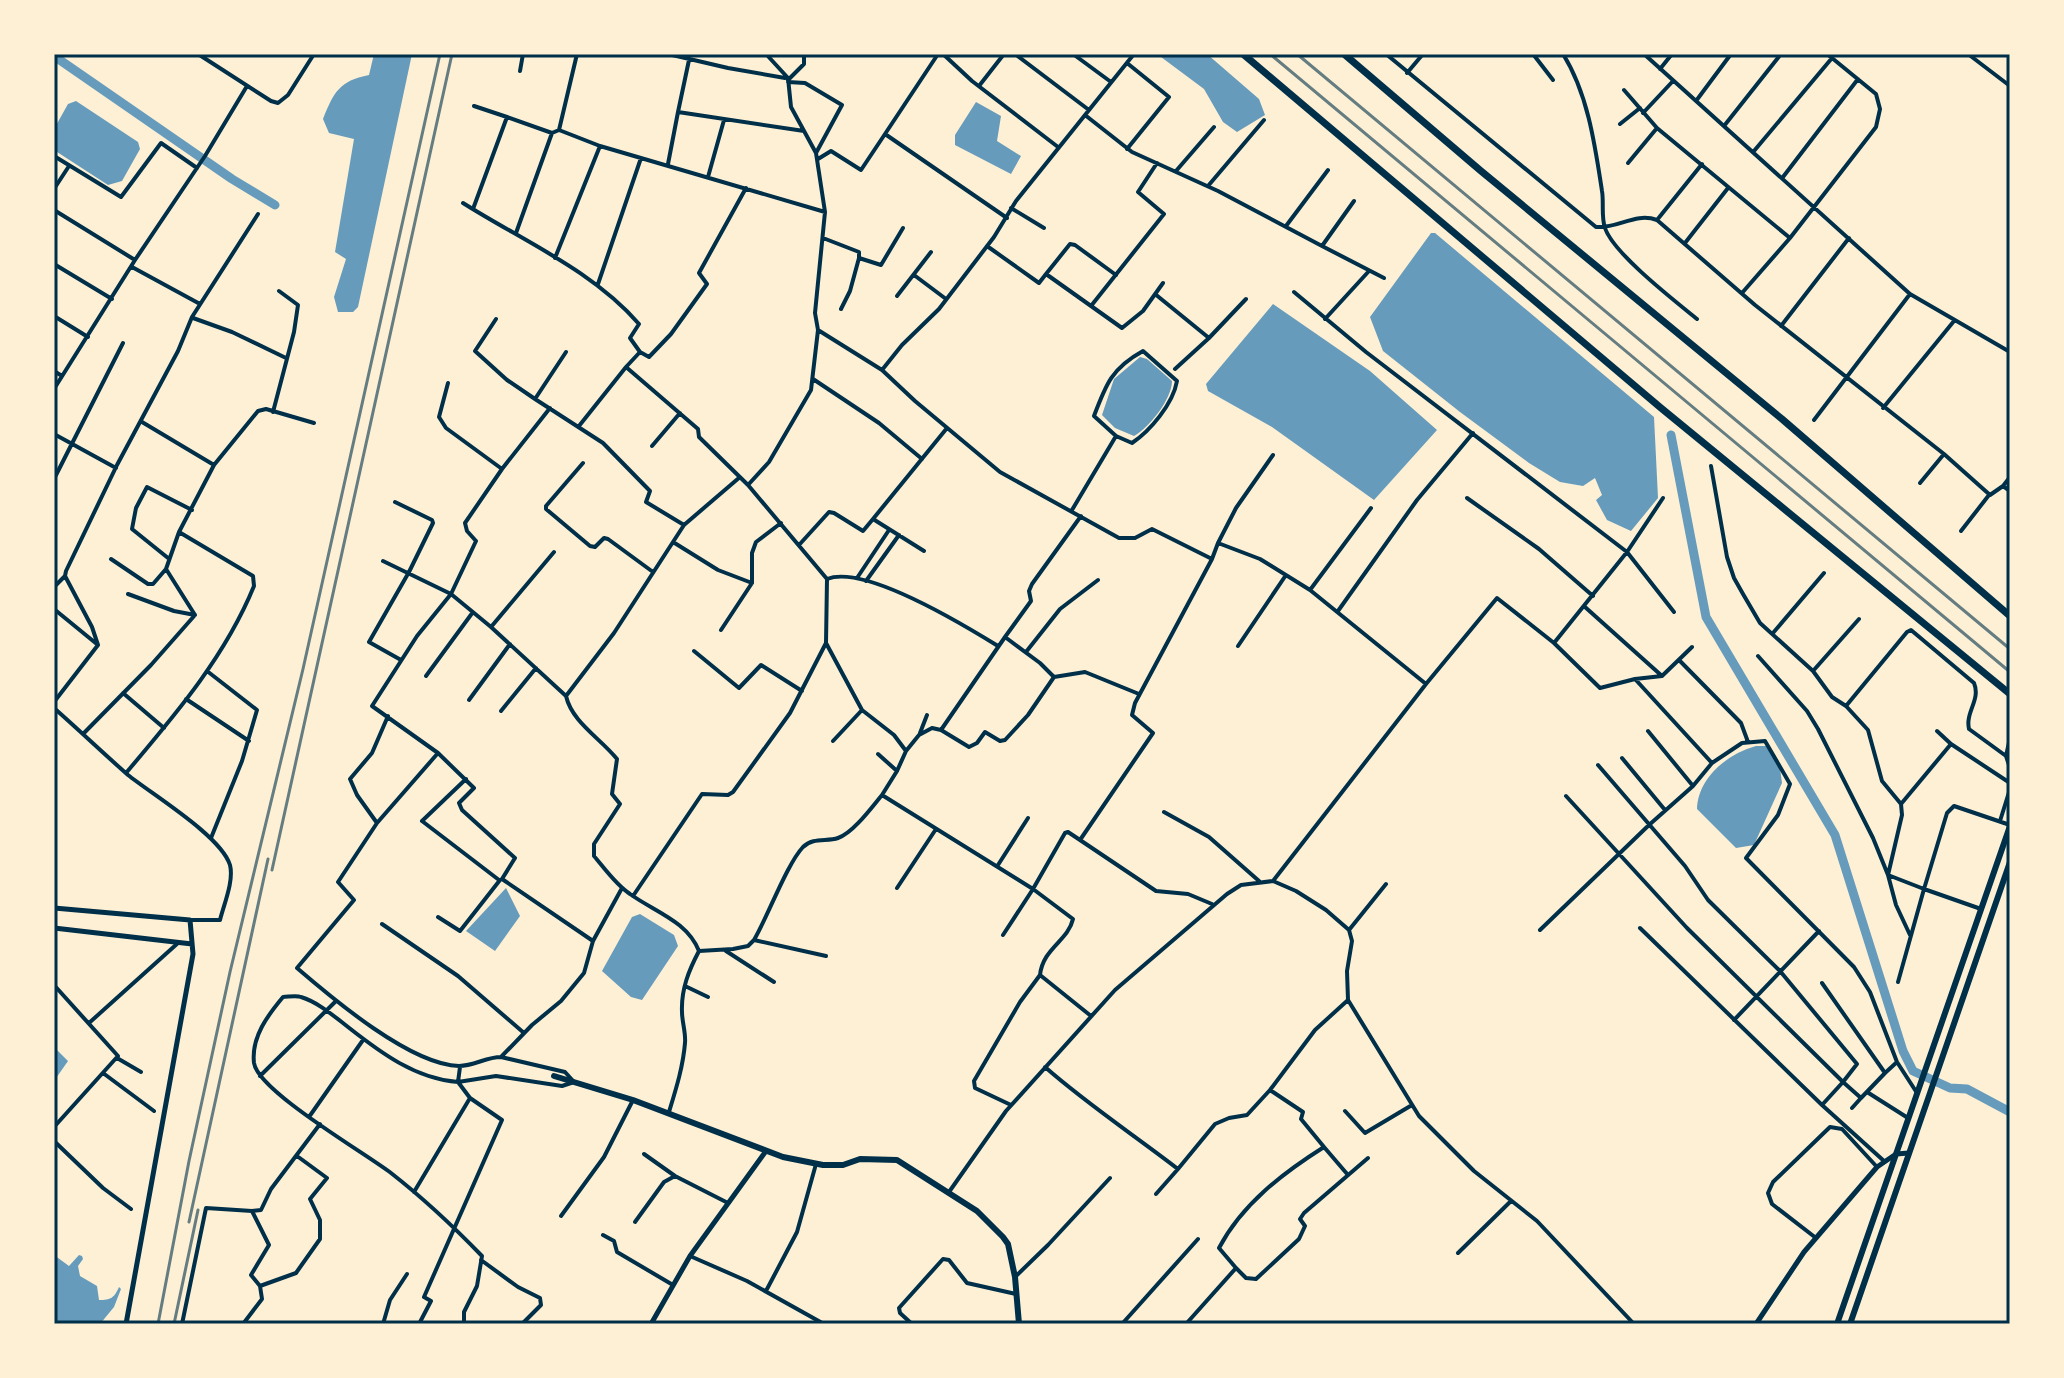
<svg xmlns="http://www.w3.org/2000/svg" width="2064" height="1378" viewBox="0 0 2064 1378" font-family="'Noto Sans',sans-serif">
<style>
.water{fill:#669bbc}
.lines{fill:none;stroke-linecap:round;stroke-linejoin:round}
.canal{stroke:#669bbc;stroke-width:9}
.minor{stroke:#003049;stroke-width:4}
.tertiary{stroke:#003049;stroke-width:5}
.primary{stroke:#003049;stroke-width:6}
.motorway{stroke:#003049;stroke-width:7}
.rail{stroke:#657d81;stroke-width:3}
.neatline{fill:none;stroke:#003049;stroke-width:3}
</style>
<rect width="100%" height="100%" fill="#fdf0d5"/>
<path class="water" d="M374,54H412L358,307L353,312H338L334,297L346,259L335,252L354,139L329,133L323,119C334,92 339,81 369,75Z
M1157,54H1207L1259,99L1265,115L1237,132L1223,122L1204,89Z
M76,101L138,142L140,149L122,181L108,185L54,150V129L68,104Z
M976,102L1001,116L997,141L1021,156L1011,174L955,145V135Z
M1431,233H1435L1654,417L1658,498L1631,531L1607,520L1596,500L1602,495L1595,478L1583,486L1560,482L1529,463L1460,412L1383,351L1370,317Z
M1273,304L1370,371L1437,430L1374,500L1272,427L1208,391L1206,384Z
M1140,357L1147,359L1172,381C1172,399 1149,428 1134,436L1115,428L1102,415L1114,379Z
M1756,746H1766L1780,768L1782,783L1754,845L1736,848L1697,809C1698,778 1727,754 1756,746Z
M506,888L520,916L495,951L466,931Z
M640,914L674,935L678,946L642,1000L631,997L602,971L632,917Z
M54,1047L68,1061L54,1081Z
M54,1255L69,1266L79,1255L82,1256L83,1259L78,1266L80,1276L97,1286L99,1300C111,1300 114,1298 119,1287L121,1289L114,1307L100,1324H54Z"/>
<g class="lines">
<path class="canal" d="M54,56L232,179L275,205
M1671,435L1706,617L1835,835L1903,1051L1913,1071L1950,1088L1967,1089L2010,1112"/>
<path class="minor" d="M198,54L271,101L278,103L288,95L314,54
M668,54L728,68L785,78
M938,54L885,134L1007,218
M943,54L972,81L1058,147
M1015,54L1089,110
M1073,54L1111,82
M1386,54L1596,227C1618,229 1635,212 1657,220L1755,305L1944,454L1990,495L2003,486L2010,491
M1533,54L1553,80
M1563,54C1588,94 1595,145 1602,191C1604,202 1601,217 1605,228C1613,253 1675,301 1697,319
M1644,54L1910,294L2010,352
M1968,54L2010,86
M689,60L678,112L804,131
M1127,63L1169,97L1127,149
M1660,69L1672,54
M520,71L523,54
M1407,73L1423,54
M788,80L804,64V54
M788,82L805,83L842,105L816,153
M979,86L1004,54
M1624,90L1657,128L1790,238
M1696,101L1731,54
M474,106L507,117
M1643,113L1673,81
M1085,115L1132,152L1218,191L1322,246L1354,201
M1620,124L1640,108
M1724,126L1781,54
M559,130L577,54
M1754,151L1832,58L1827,54
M54,156L121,197L161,143L197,168
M818,159L831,151L861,170L885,134
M1628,163L1657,128
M668,164L678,112
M1176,171L1214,127
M708,177L724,120
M1783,177L1858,79
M1208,186L1264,120
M54,189L69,166
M463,203C523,241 592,270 639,324L630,338L640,352L626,367L698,429L699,437L748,485L769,462L811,390L818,330L815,313L825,212L816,153L791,107L788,78L766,54
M1011,208L1044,228
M473,209L507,117L552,133L559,130L600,146L825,212
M54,210L135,260
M1657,220L1702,164
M1286,226L1328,170
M516,233L552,133
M823,238L859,252V258L881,265L903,228
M1685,243L1728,188
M987,246L1039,283L1046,274L1122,328L1143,311L1163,283
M1322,246L1384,278
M555,258L600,146
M54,264L112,299
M132,267L200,304
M1046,274L1070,244L1075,245L1116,275
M914,275L946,299
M598,284L641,158
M1294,292L1366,352L1627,552L1663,498
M1742,293L1790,238L1876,127L1880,109L1876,94L1832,58
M1155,294L1209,338L1175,369
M897,296L931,252
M1091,306L1164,214L1138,192L1157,163
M841,309L850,291L859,258
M54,316L88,337
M193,318L232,332L286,358
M496,319L475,351L507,380L535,399
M1325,319L1369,271
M1781,326L1849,238
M818,330L882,370L915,401L1000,472L1119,538H1135L1152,529L1212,559L1218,543L1260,559L1310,590L1426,684L1273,881
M1209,338L1246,299
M566,352L535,399L603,443L650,491L646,502L684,525
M640,352L649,357L671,334L707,284L699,273L746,188
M882,370L902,345L939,309L994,237L1016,201L1134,54
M54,371L62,376
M813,379L879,423L922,459
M448,383L439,417L446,428L502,469L465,523L467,531L476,541L451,594L417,636L372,706L438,753L474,788L459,803L462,810L515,858L502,879L593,941
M54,389L135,260L205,156L247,86
M1883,408L1954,321
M273,412L294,332L298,305L279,291
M1814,420L1910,294
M142,422L214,465
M579,426L626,367
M54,434L116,468
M652,446L680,413
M583,463L546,506V509L590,546L595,547L604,538L608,539L653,572
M1711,466L1727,557L1734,578L1743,594L1760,623L1813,671L1832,697L1846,706L1868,730L1882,781L1901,804L1902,815L1888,875L1924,889L1947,813L1954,806L2010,825
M502,469L550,408
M54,479L123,343
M1920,483L1944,454
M2003,486L2010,477
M1467,498L1539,549L1593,596
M395,502L432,520L433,523L409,572L369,642L401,660
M1072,510L1116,436L1132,443C1150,431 1173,404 1177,381L1143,351C1112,368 1106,384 1094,416L1116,436
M873,519L947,428
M1961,531L1989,495
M673,542L718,570L752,583
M1218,543L1236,508L1273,455
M799,545L829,512L834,513L863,531L873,519L924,551
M168,558L132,529L136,508L147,487L192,510
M111,559L148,584H153L166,569
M383,561L451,594L491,627L566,696
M857,578L889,530
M827,579C864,564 964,625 998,646
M866,581L899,535
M54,587L65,576
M1310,590L1371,508
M128,594L174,611L195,615
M1585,607L1662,676L1692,647
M54,609L98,645
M1338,611L1417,500L1473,433
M491,627L554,552
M721,630L752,583V553L756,542L781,523
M1773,633L1824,573
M1005,637L1031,601L1029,591L1032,584L1081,516
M826,643L862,710L894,735L906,751L897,771L882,795
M1554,643L1600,688L1635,679L1662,676
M1238,646L1286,575
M694,651L739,688L761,665L802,691
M1026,652L1060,609L1098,580
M1758,656L1807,711L1818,729L1873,838L1888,875L1896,905L1910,935
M1679,660L1741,723L1748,742
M207,671L257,710L242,761L211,838
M1813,671L1859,619
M426,676L473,612
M1635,679L1712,763L1742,743L1765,741L1790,784L1778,815L1746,858L1854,967L1870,992L1897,1062L1917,1093
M1426,684L1497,598L1554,643L1627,552L1674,612
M123,693L164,728
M566,696C572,722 600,738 617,759L612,794L620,804L594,844V856C605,869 616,885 630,894C655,912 687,921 699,951
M566,696L614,633L684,525L740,477
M186,699L249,741
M469,700L510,644
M54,702L98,645L92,627L65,576L66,571L117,465L178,351L192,317L258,214
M1846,706L1907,632L1911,630L1974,683C1981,700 1965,712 1969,729L2006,756
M54,708C79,730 103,753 128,775C153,795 221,836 230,865C234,881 224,904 220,920H190
M501,711L536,668
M388,716L372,753L350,779L357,795L377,823L338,882L354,900L297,968C333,999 411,1065 459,1066C474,1066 486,1057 501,1057L565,1072L574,1082L562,1086L496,1076L458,1082L470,1098L502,1120L424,1297L431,1301L419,1324
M941,730L1005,637L1040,663L1054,677
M1648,731L1693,786
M1937,731L1951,744
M920,733L927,715
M83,734L151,665L195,615L166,569L179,532L214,465L258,411L266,409L314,423
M2010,738L2006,756L2010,768
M833,741L862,710
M906,751L919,735L932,728L941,730L969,747L977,743L985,732L1000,741L1005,740L1028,715L1054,677L1085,672L1139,694
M878,754L897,771
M1622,758L1665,810
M1598,765L1685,866L1708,900L1780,971L1857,1064L1843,1082L1861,1098L1885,1073L1822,983
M126,773C175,715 225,657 254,586L253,576L179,532
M466,779L422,821L499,880
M1566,796L1687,928L1843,1082L1822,1105L1884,1161
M1901,804L1951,744L2010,783
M1164,812L1209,837L1259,881
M2000,821L2010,789
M377,823L438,753
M1080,840L1156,891L1188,894L1212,904
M998,865L1028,818
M897,888L936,829
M633,896L702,794L728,795L733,792L790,713L826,643L827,579L748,485
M438,917L460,931L500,880
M382,924L458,976L524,1033
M1640,928L1822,1105
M1349,930L1386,884
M1540,930L1649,825L1693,786L1712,763
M1003,935L1033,889L1073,919C1068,941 1043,948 1040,975
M754,940L826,956
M699,951L733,949L748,946L754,940C768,916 787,864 803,847C813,837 827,842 838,838C853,833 872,807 882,795L1033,889L1065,833L1068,832L1080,840L1153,733L1132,715L1135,703L1212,559
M726,951L774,982
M1898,982L1924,889L1981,909
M54,985L118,1056L54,1127
M685,986L708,997
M1734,1020L1819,931
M89,1023L178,943
M501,1057L532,1025L561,1001L584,973L593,941L622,888
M117,1058L141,1072
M460,1067L458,1082C416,1079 381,1053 348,1027C335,1017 318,1002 301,997C296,995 288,997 283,997C268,1015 251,1037 254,1063C258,1091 365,1153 391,1173C423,1198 453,1226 482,1256L477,1286L464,1312V1324
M1045,1067C1087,1104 1134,1135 1178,1169L1215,1124L1229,1118L1247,1115L1270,1090L1315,1030L1348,1000
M103,1073L154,1111
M1885,1073L1897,1062
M260,1076L335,1002
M1270,1090L1303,1112L1301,1119L1324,1147
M1867,1092L1908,1118
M1011,1105L975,1088L974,1081L1020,1002L1040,975L1091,1016
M1852,1108L1861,1098
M1345,1111L1365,1133L1412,1105
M669,1112C676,1089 683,1067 685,1043C686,1033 682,1022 682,1012C681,989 689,970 699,951
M309,1117L363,1040
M54,1141L103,1188L131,1209
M644,1154L675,1176L728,1203
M414,1192L470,1098
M949,1192L1006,1111L1115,990L1227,894L1241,885L1273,881L1296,891L1326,910L1349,930L1352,941L1347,971L1348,1000L1419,1116L1474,1171L1537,1221L1634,1324
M1156,1194L1178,1169
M561,1216L604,1157L633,1100
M635,1222L664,1182L675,1176
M603,1235L614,1241L617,1252L673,1285
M1816,1238L1772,1204L1768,1193L1773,1182L1830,1127L1842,1129L1877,1167
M1458,1253L1511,1201
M690,1256L747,1281L824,1324
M481,1260L518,1287L540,1298L541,1305L522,1324
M1236,1268L1219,1248C1242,1204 1283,1173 1324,1147L1348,1175
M1015,1277L1048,1245L1110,1178
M260,1286L251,1275L269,1245L252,1211L261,1210L271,1189L320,1124
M766,1291L797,1232L816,1164
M182,1324L206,1208L252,1211
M243,1324L262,1299L260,1286L296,1273L320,1239V1220L310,1199L327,1178L297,1156
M383,1324L390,1300L407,1274
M912,1324L900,1313L899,1308L943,1259L949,1260L967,1283L1016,1294
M1122,1324L1198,1239
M1186,1324L1236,1268L1246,1278L1256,1279L1299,1239L1305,1226L1300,1219L1304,1213L1368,1158"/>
<path class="tertiary" d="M54,908L190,920L193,954L126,1324
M54,928L192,944
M651,1324L690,1256L766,1151
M1756,1324L1804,1252L1877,1167L1896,1154L1909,1153"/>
<path class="primary" d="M554,1076L633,1100L783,1157L823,1165H843L860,1159L897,1160L977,1211L1003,1237L1008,1244L1015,1277L1019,1324
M1837,1324L2010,826
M1850,1324L2010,862"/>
<path class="motorway" d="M1243,54L1661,408L2010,694
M1344,54L1481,171L1782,419L2010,616"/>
<path class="rail" d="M1270,54L2010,672
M1297,54L2010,649
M272,870L452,54
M189,1222L268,859
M158,1324L189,1161L230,972L303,669L440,54
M174,1324L198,1210"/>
</g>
<rect width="2064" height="1378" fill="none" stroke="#fdf0d5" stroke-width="112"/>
<rect x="56" y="56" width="1952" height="1266" class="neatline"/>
</svg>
